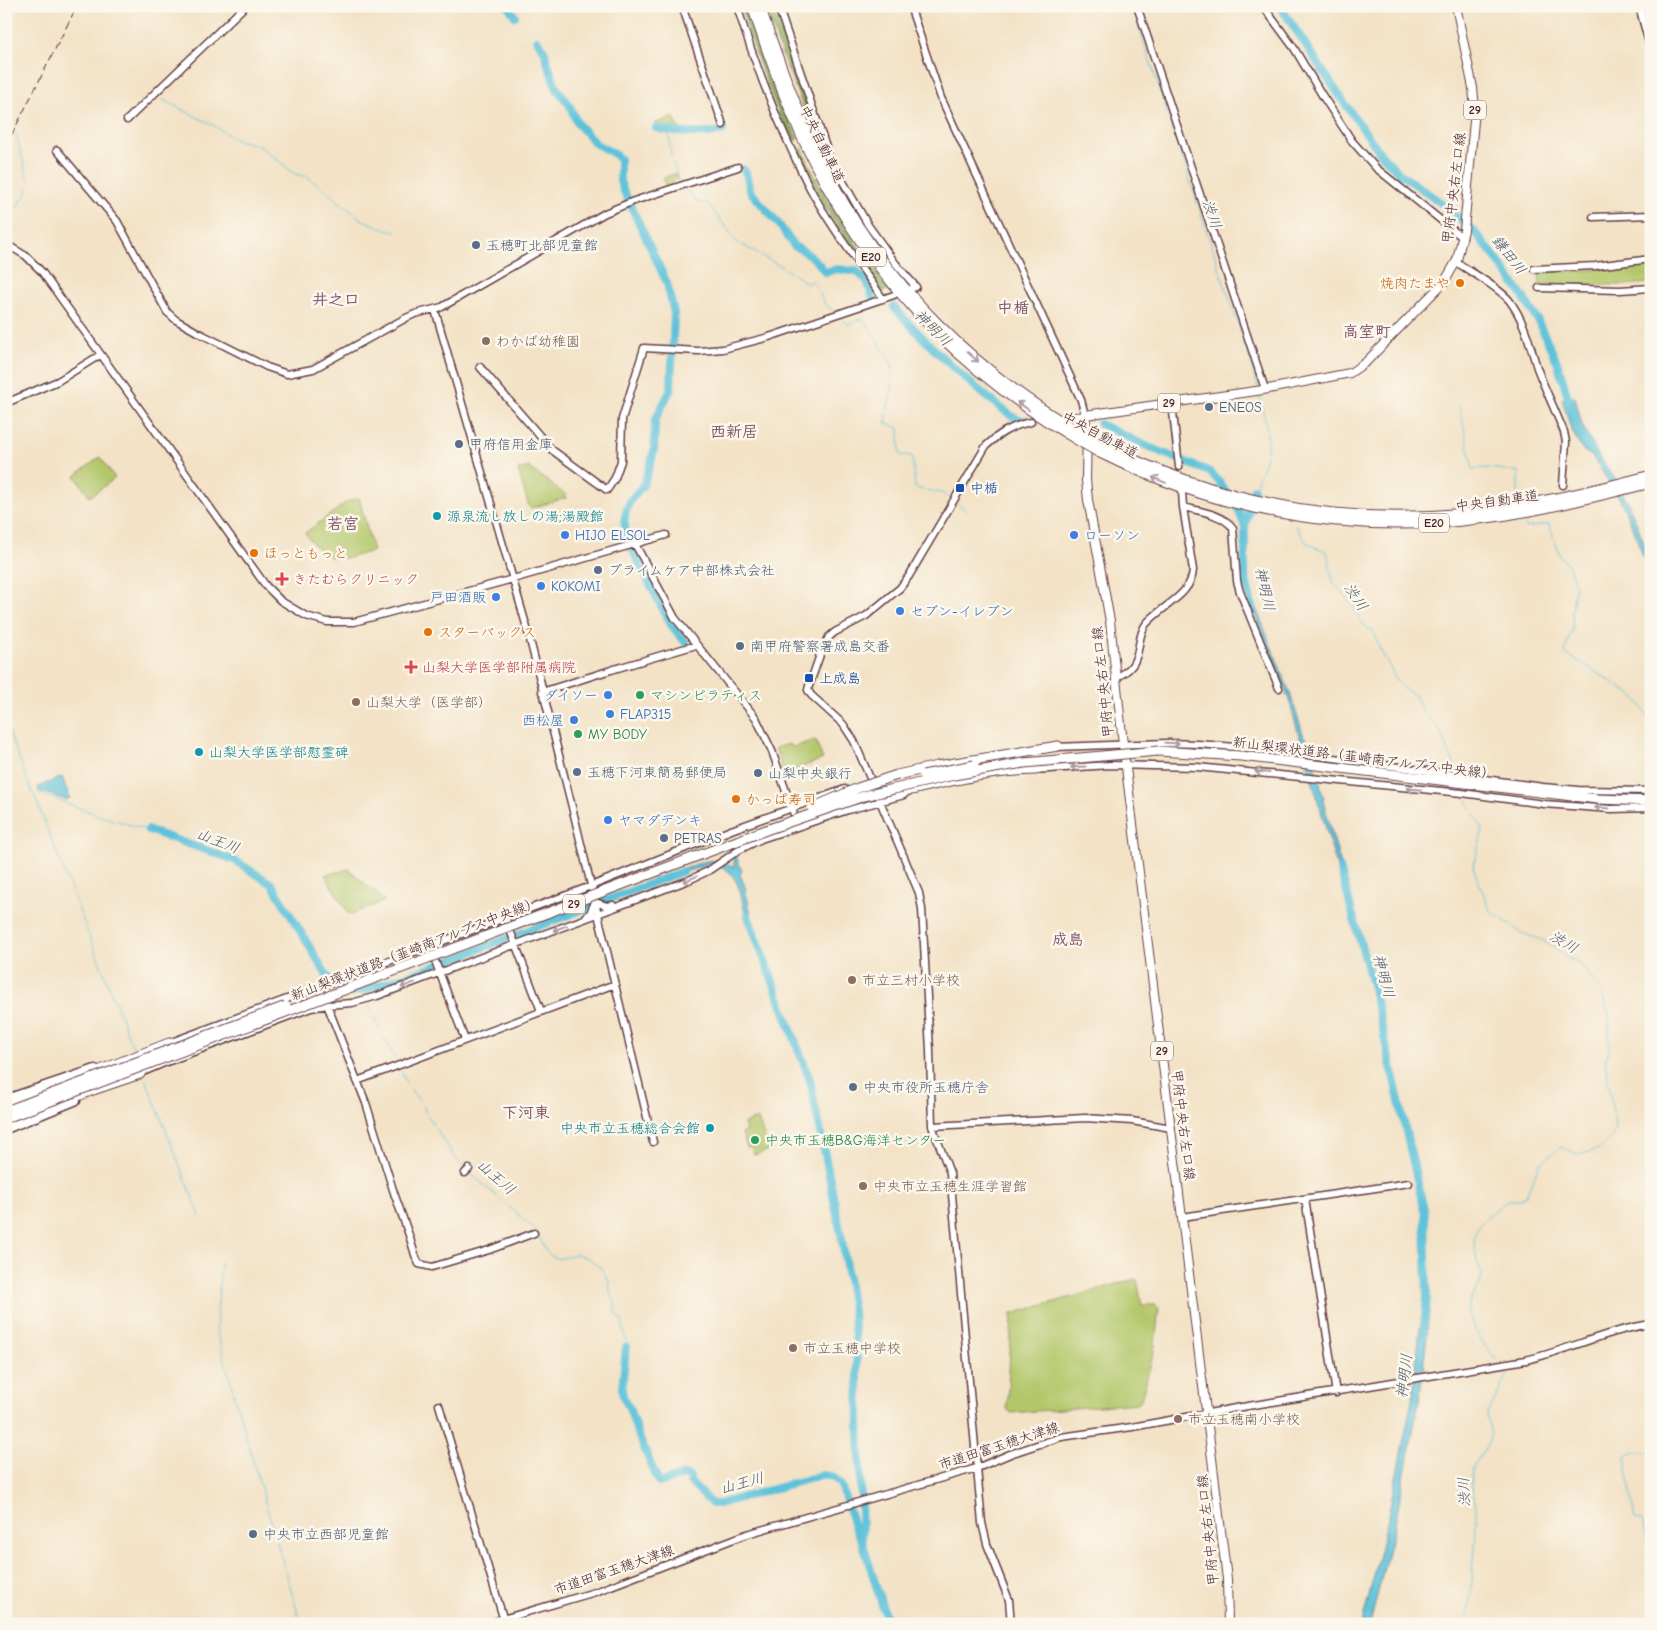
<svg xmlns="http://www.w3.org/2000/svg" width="1657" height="1630" viewBox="0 0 1657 1630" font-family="'Comic Neue','Klee One',sans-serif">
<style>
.green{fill:#b3c76a;stroke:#7e734a}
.forest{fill:#8eac5e;stroke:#6c6644}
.water{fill:#5dc2da;stroke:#547082}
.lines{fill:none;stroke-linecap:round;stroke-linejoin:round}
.stream{stroke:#5dc2da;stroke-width:1}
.river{stroke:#5dc2da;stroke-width:8}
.minor-casing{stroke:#633c42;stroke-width:9}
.major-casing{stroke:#633c42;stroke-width:10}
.highway-casing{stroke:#633c42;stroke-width:11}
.minor{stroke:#fff;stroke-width:6}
.major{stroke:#fff;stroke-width:8}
.highway{stroke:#fff;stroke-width:9}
.rail{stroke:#4a1f2b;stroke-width:1;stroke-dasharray:8 4;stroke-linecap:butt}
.highway-bridge-casing{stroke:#633c42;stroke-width:11;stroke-linecap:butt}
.highway-bridge{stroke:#fff;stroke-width:9}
.oneway{stroke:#ae9aa0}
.service-dot{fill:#5c6f8a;stroke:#fbf7ec;stroke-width:2}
.food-dot{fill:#e8710a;stroke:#fbf7ec;stroke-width:2}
.education-dot{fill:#8d6e63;stroke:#fbf7ec;stroke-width:2}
.transit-dot{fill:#1a4fb4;stroke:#fbf7ec;stroke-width:2}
.culture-dot{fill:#0f9aa8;stroke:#fbf7ec;stroke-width:2}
.shop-dot{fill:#3f7fe0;stroke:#fbf7ec;stroke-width:2}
.health-dot{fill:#e0444e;stroke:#fbf7ec;stroke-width:2}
.leisure-dot{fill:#2e9e5b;stroke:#fbf7ec;stroke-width:2}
.labels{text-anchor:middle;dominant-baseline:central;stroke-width:5;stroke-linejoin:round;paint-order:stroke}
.shield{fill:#fbf7ec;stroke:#7f6065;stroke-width:1}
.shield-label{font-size:12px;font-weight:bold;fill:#4a1f2b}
.street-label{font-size:14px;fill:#4a1f2b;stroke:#fbf7ec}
.service-label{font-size:14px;fill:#4e5e75;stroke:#fbf7ec;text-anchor:start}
.food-label{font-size:14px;fill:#c56008;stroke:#fbf7ec;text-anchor:start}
.education-label{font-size:14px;fill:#785e54;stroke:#fbf7ec;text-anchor:start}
.transit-label{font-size:14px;fill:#164399;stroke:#fbf7ec;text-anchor:start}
.culture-label{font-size:14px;fill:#0d838f;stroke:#fbf7ec;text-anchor:start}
.shop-label{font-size:14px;fill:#366cbe;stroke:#fbf7ec;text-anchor:start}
.health-label{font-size:14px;fill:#be3a42;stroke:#fbf7ec;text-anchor:start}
.leisure-label{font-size:14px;fill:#27864d;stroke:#fbf7ec;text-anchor:start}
.water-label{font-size:15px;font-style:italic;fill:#515868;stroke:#fbf7ec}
.quarter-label{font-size:16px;font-weight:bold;fill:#805267;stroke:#fbf7ec}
</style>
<rect width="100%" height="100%" fill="#fbf7ec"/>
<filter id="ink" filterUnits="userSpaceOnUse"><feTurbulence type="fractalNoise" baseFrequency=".02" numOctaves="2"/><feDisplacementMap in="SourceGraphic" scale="10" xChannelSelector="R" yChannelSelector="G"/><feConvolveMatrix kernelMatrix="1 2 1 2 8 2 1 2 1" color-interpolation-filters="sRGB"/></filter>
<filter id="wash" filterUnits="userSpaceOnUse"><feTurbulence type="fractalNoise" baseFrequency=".0096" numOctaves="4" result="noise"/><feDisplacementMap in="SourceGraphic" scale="20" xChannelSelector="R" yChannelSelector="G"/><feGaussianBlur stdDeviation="1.12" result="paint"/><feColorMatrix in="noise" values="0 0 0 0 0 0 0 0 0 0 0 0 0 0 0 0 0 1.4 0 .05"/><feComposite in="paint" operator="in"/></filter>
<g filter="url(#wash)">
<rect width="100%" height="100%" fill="#f3e2c6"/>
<path class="green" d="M674,117L680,132L657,127L656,123Z
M676,173L677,179L672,181L673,186L666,188L663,178Z
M1651,263V283L1626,285H1540L1539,271L1590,270Z
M100,457L115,478L90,497L75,476Z
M528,467L566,495V498L531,508L529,507L518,470Z
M359,498L373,551C339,561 327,565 305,533L347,502Z
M815,740L823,759L784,774L775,748L789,744L793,747Z
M349,869C360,881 374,889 385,901L349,915L325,875Z
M758,1119L769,1150L754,1155L751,1147L747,1148L742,1133L746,1131L744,1123Z
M1135,1279L1137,1280L1142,1305H1156L1159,1309L1154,1352L1141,1400L1138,1403L1011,1413L1007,1409L1012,1314Z"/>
<path class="forest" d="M740,6H746L770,74L798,139L791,142L763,74Z
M765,6H775L817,130L813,131L784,60Z
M802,148C823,199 856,245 890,289L886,291H882L836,225L815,190L797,152Z"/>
<path class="water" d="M1575,397L1582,425L1598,455L1615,479L1629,505L1651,560V577L1630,521L1619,498L1593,457L1582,450L1571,429L1562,399Z
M1251,596L1290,693L1304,737L1307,739L1324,798L1323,801L1344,876L1340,877L1288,697L1247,597Z
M62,777L70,798L66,800L39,791L38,787Z
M731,843L742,871L740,874L745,887L753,923L747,925C742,901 741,866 710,864L675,875L674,874C689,868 703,858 719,861C725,862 728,866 734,867C735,860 731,851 728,844Z
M1420,1326H1428L1420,1396L1395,1524L1370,1624H1362L1387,1522L1413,1395Z"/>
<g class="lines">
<path class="stream" d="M1132,6L1228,295L1244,340L1258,388
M6,91L13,118
M163,100L213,125L234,139L260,146L295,174L308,177L361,219L386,230L397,232
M669,132L671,158
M16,135L28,179
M673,163L679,182
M684,188L697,202L708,204L737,242L782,267
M6,222L27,193L28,187
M785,269L807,283L814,281
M815,285L825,304L835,312
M1593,294L1651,293
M840,317L849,325L861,318L868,325L893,366L892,390
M1459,405L1473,469L1490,468L1518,472V496
M887,410L891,394
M887,414L886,423L899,428L900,455L912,456L915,488L941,493L952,498
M1254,489C1258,478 1263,467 1266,456C1270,435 1264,414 1259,394
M957,503L965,510
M1524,517L1526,528L1549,524L1560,556L1569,566L1575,586L1572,613L1573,627L1565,649L1566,654L1603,676L1636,698L1651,721
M1295,525L1307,543L1327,552L1333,582L1352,604L1361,622L1375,634L1379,647L1397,681L1402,688L1415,695L1424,714L1435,724L1444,739L1457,772
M6,725L32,792L33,793
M32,792L34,795L134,1050
M38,793L101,816L148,830
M1466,797L1469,805L1483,829L1473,867L1490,911L1510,924L1521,933L1542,940L1555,947L1568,958L1578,963L1599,987L1609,1014V1051L1605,1061L1615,1126L1614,1132L1612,1137L1601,1148L1579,1155L1561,1147L1540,1163L1526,1195L1520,1200H1507C1487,1219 1468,1224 1476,1256C1477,1264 1482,1271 1482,1278C1481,1286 1474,1292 1471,1299C1462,1320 1484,1345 1497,1360
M369,1005L372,1011
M374,1017L380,1030
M384,1038L395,1059
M401,1071L406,1082
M146,1080L200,1216
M410,1089L419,1100
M422,1104L426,1112
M428,1116L433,1125
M436,1129L456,1159L465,1168
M470,1173L536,1230L546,1251L551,1256L559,1259L575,1254L588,1258L601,1268L609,1281L610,1292L615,1302L616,1313L622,1321L626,1341
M221,1263L216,1329L233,1389
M233,1392L301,1624
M1651,1452H1634L1625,1457L1635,1519L1643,1521L1651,1558
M1467,1624C1471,1586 1477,1547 1476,1509C1476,1497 1469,1486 1471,1475C1473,1461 1486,1451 1490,1438C1492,1430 1487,1423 1487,1415L1507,1376L1505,1369
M1649,1624L1651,1619"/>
<path class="river" d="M508,6L515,16
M1280,6L1343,101L1381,154L1399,173L1436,199L1473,230L1495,257L1520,292L1537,319L1558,364L1571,407
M537,40L545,52L546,59L557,89L569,104L577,123L596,144L613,153L620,159V181L622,187L667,283L674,313L671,389L655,420L654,450L652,459L643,485L630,501L626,512L624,521L627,537L633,551L671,625L686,643
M656,128C675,133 704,136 723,130
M743,169L746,173L750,191L778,223L794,246
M798,248C810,254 818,261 825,272L838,269L850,271L855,270L867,281L873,299
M894,307C930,348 969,384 1013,417L1020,420H1025
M1100,424L1151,448L1210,472L1221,484L1238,509L1245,527V575L1252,606
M1245,527L1254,489
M148,830L234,860L272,884L327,976L332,981L352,992L364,990L430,968L683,871
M1340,868L1373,988L1425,1214L1427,1298L1423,1336
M748,916L810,1080L842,1240L853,1310L858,1379L862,1541
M626,1347L622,1391L624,1399L629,1407L637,1432L659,1483L684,1475L690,1477V1482L712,1504H719L823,1475L833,1477L841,1485L854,1526L862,1541L888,1624"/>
</g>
</g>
<g filter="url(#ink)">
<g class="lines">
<defs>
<path id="minor" d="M682,6L723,125
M737,6C752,55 770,103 791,149C800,168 808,187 819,204C838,237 862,267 883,299
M778,6L830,159L868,225L896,264L916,287L912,288
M910,6L941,98L1081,400L1085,415L1064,417
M1137,6L1265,389
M1263,6L1294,48L1322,95L1352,141L1376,168L1463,238
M1639,6L1651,51
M127,120L245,6
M57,150L117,221L167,312L176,320L199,333L267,367L287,374L313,369L406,318L415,314L442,307L605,213L634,201L738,167
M1593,217L1651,215
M6,244L26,256L42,272L266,586L281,601L306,616L327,622H354L513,579L666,535
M1456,262C1471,272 1498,287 1509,300C1524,319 1530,345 1537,368C1545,389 1555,410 1564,432L1566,442L1563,485
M1534,269L1595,266L1651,259
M1539,288L1620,290L1651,288
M435,310L527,628L575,819L653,1142
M480,367L552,450L607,490L615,478L621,461L622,419L644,348L698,351L723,349L769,337L894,295
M6,403L58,381L100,355
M1172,403L1179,467
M1183,507C1199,511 1223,514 1233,528L1237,581L1240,592L1279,688
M635,544L675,618L756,718L772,751L797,823
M1115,679C1121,675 1130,670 1133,664C1141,652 1137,636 1146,624C1161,606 1192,595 1193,570L1183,507L1182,491
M542,692L611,670L696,645
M1055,747L1167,743L1198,744L1261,749L1334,758L1543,787L1578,790L1651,791
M1034,770L1110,765L1197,767L1462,793L1544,804L1611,809L1651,808
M505,917L541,1011
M585,918L590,913L595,902L607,906L613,905
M429,945L465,1040
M320,987L366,1103L394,1193L409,1235L415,1255L419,1264L432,1267L489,1250L534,1233
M166,1044L591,886L731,830L845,789
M136,1075L164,1063L311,1008L327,1005L352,1003L377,996L689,880L708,871L739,850L761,839L848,810L904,795
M357,1081L615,984
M6,1098L95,1068
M932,1126L1085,1118L1132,1121L1171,1128
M6,1130L77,1101
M465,1173L469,1169
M1305,1199L1336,1393
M1182,1217L1409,1183
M439,1405L505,1624
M486,1624L595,1592L747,1534L977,1468L1010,1454L1061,1437L1132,1427L1236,1408L1526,1360C1568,1350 1609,1330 1651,1324
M1011,1624L1009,1600L987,1544L982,1523L950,1173L932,1126L930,1050L922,909L919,893L901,850L854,741L843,724L811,695L808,690L809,686L821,652L829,637L835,632L866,616L900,588L909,576L986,446C999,433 1013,425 1031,422"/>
<path id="major" d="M1228,1624L1227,1579L1123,744L1110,621L1088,500L1086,480L1087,429L1085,415L1263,390L1350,373L1366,362L1445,281L1457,260L1464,230L1475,110L1473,88L1456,6"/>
<path id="highway" d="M752,6C772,68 795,130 827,187C887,296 972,379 1079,441
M760,6C780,66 802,125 832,181C888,287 977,373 1081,433
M1100,444C1216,501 1337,526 1466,513C1528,506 1590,491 1651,475
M1098,452C1204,505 1315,529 1435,523C1508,519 1580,501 1651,483
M1158,751L1241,756L1597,799L1651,801
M897,775L937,766L1058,746
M899,793C944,782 990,771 1036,770
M6,1103L60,1086L169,1043
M6,1125L93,1090L140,1074"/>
</defs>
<use href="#minor" class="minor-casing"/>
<use href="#major" class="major-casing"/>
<use href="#highway" class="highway-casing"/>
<use href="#minor" class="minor"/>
<use href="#major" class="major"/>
<use href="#highway" class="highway"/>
<path class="rail" d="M6,146L77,6"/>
<defs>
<path id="highway-bridge" d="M1081,433L1100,444
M1079,441L1098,452
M923,775L974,765
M812,808L858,788L897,775
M6,1111L286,1006
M6,1118L766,830L864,796L954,775L1024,763L1158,751"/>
</defs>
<use href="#highway-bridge" class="highway-bridge-casing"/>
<use href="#highway-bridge" class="highway-bridge"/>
</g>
<defs><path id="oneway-shaft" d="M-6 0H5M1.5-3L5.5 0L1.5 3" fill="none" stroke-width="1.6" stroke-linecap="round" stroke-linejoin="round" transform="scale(1.25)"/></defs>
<g class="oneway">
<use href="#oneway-shaft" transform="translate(973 357) rotate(41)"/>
<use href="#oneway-shaft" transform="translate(1023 406) rotate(-145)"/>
<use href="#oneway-shaft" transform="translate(1159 480) rotate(-158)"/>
<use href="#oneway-shaft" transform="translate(1172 743) rotate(2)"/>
<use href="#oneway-shaft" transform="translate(1078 767) rotate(177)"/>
<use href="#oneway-shaft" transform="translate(1262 772) rotate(-173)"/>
<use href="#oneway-shaft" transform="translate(1414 789) rotate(-174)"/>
<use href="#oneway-shaft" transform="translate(1602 808) rotate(-176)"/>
<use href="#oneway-shaft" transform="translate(690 879) rotate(158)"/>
<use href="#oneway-shaft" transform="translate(560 928) rotate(159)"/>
<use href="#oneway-shaft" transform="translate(408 985) rotate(160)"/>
</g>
</g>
<g class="service-dot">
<circle cx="476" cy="245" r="5"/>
<circle cx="1209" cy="407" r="5"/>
<circle cx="459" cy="444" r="5"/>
<circle cx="598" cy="570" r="5"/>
<circle cx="740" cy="646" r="5"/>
<circle cx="577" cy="772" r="5"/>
<circle cx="758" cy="773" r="5"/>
<circle cx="664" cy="838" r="5"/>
<circle cx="853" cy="1087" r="5"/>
<circle cx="253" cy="1534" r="5"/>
</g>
<g class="food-dot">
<circle cx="1460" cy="283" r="5"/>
<circle cx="254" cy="553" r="5"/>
<circle cx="428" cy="632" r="5"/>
<circle cx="736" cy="799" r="5"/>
</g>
<g class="education-dot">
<circle cx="486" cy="341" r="5"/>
<circle cx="356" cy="702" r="5"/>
<circle cx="852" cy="980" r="5"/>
<circle cx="863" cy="1186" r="5"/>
<circle cx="793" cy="1348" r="5"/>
<circle cx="1178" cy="1419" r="5"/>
</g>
<g class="transit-dot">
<rect x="955" y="483" width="10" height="10" rx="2.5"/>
<rect x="804" y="673" width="10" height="10" rx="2.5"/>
</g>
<g class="culture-dot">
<circle cx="437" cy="516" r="5"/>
<circle cx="199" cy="752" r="5"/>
<circle cx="710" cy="1128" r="5"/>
</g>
<g class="shop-dot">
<circle cx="565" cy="535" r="5"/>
<circle cx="1074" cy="535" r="5"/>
<circle cx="541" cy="586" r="5"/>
<circle cx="496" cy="597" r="5"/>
<circle cx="900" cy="611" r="5"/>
<circle cx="608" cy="695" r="5"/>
<circle cx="610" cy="714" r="5"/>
<circle cx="574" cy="720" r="5"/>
<circle cx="608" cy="820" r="5"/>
</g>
<g class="health-dot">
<path d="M279.5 571.5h5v5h5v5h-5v5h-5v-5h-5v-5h5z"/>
<path d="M408.5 659.5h5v5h5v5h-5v5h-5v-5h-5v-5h5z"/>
</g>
<g class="leisure-dot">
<circle cx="640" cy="695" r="5"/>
<circle cx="578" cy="734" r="5"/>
<circle cx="755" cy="1140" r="5"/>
</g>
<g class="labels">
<g class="shield">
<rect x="1464" y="100.5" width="22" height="19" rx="4"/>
<rect x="856" y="247.5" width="30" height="19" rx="4"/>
<rect x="1158" y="393.5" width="22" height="19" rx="4"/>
<rect x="1419" y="513.5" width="30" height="19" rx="4"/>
<rect x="563" y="894.5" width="22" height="19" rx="4"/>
<rect x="1151" y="1041.5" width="22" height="19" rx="4"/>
</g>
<g class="shield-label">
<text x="1475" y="110">29</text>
<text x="871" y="257">E20</text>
<text x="1169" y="403">29</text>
<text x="1434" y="523">E20</text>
<text x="574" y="904">29</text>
<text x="1162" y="1051">29</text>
</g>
<g class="street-label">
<text transform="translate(822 144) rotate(64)">中央自動車道</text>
<text transform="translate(1454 188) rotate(-83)">甲府中央右左口線</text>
<text transform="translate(1100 435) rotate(28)">中央自動車道</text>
<text transform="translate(1497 501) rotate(-8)">中央自動車道</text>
<text transform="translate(1103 682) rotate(-96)">甲府中央右左口線</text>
<text transform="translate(1364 758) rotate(7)">新山梨環状道路（韮崎南アルプス中央線）</text>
<text transform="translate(415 949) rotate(-21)">新山梨環状道路（韮崎南アルプス中央線）</text>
<text transform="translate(1183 1125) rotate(83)">甲府中央右左口線</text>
<text transform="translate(999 1446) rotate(-18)">市道田富玉穂大津線</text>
<text transform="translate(1208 1530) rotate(-96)">甲府中央右左口線</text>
<text transform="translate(614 1570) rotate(-19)">市道田富玉穂大津線</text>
</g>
<g class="service-label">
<text x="486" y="245">玉穂町北部児童館</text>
<text x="1219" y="407">ENEOS</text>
<text x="469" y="444">甲府信用金庫</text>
<text x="608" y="570">プライムケア中部株式会社</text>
<text x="750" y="646">南甲府警察署成島交番</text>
<text x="587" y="772">玉穂下河東簡易郵便局</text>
<text x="768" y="773">山梨中央銀行</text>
<text x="674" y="838">PETRAS</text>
<text x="863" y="1087">中央市役所玉穂庁舎</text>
<text x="263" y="1534">中央市立西部児童館</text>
</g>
<g class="food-label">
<text x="1450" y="283" text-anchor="end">焼肉たまや</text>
<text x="264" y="553">ほっともっと</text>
<text x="438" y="632">スターバックス</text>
<text x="746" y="799">かっぱ寿司</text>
</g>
<g class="education-label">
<text x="496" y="341">わかば幼稚園</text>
<text x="366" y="702">山梨大学（医学部）</text>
<text x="862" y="980">市立三村小学校</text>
<text x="873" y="1186">中央市立玉穂生涯学習館</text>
<text x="803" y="1348">市立玉穂中学校</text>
<text x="1188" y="1419">市立玉穂南小学校</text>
</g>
<g class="transit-label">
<text x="970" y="488">中楯</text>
<text x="819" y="678">上成島</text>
</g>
<g class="culture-label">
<text x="447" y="516">源泉流し放しの湯;湯殿館</text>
<text x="209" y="752">山梨大学医学部慰霊碑</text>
<text x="700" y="1128" text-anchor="end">中央市立玉穂総合会館</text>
</g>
<g class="shop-label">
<text x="575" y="535">HIJO ELSOL</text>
<text x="1084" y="535">ローソン</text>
<text x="551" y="586">KOKOMI</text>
<text x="486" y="597" text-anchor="end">戸田酒販</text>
<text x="910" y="611">セブン-イレブン</text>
<text x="598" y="695" text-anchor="end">ダイソー</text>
<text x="620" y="714">FLAP315</text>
<text x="564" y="720" text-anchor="end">西松屋</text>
<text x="618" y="820">ヤマダデンキ</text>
</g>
<g class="health-label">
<text x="293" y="579">きたむらクリニック</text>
<text x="422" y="667">山梨大学医学部附属病院</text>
</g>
<g class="leisure-label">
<text x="650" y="695">マシンピラティス</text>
<text x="588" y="734">MY BODY</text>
<text x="765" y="1140">中央市玉穂B&amp;G海洋センター</text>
</g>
<g class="water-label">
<text transform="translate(1212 214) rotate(71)">渋川</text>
<text transform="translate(1509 255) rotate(52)">鎌田川</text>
<text transform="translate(933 328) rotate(45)">神明川</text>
<text transform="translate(1265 589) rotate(77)">神明川</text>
<text transform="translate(1356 597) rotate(56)">渋川</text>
<text transform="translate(218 841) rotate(21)">山王川</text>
<text transform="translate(1564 942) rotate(31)">渋川</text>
<text transform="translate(1384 976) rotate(75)">神明川</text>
<text transform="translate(496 1177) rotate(41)">山王川</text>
<text transform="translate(1404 1376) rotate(-83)">神明川</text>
<text transform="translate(742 1483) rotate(-15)">山王川</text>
<text transform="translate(1464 1492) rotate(-93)">渋川</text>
</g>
<g class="quarter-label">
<text x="336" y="300">井之口</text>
<text x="1013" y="308">中楯</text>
<text x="1367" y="332">高室町</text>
<text x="734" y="432">西新居</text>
<text x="343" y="524">若宮</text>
<text x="1068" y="940">成島</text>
<text x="526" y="1113">下河東</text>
</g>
</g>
<rect width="1657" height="1630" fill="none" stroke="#fbf7ec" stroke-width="25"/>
</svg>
